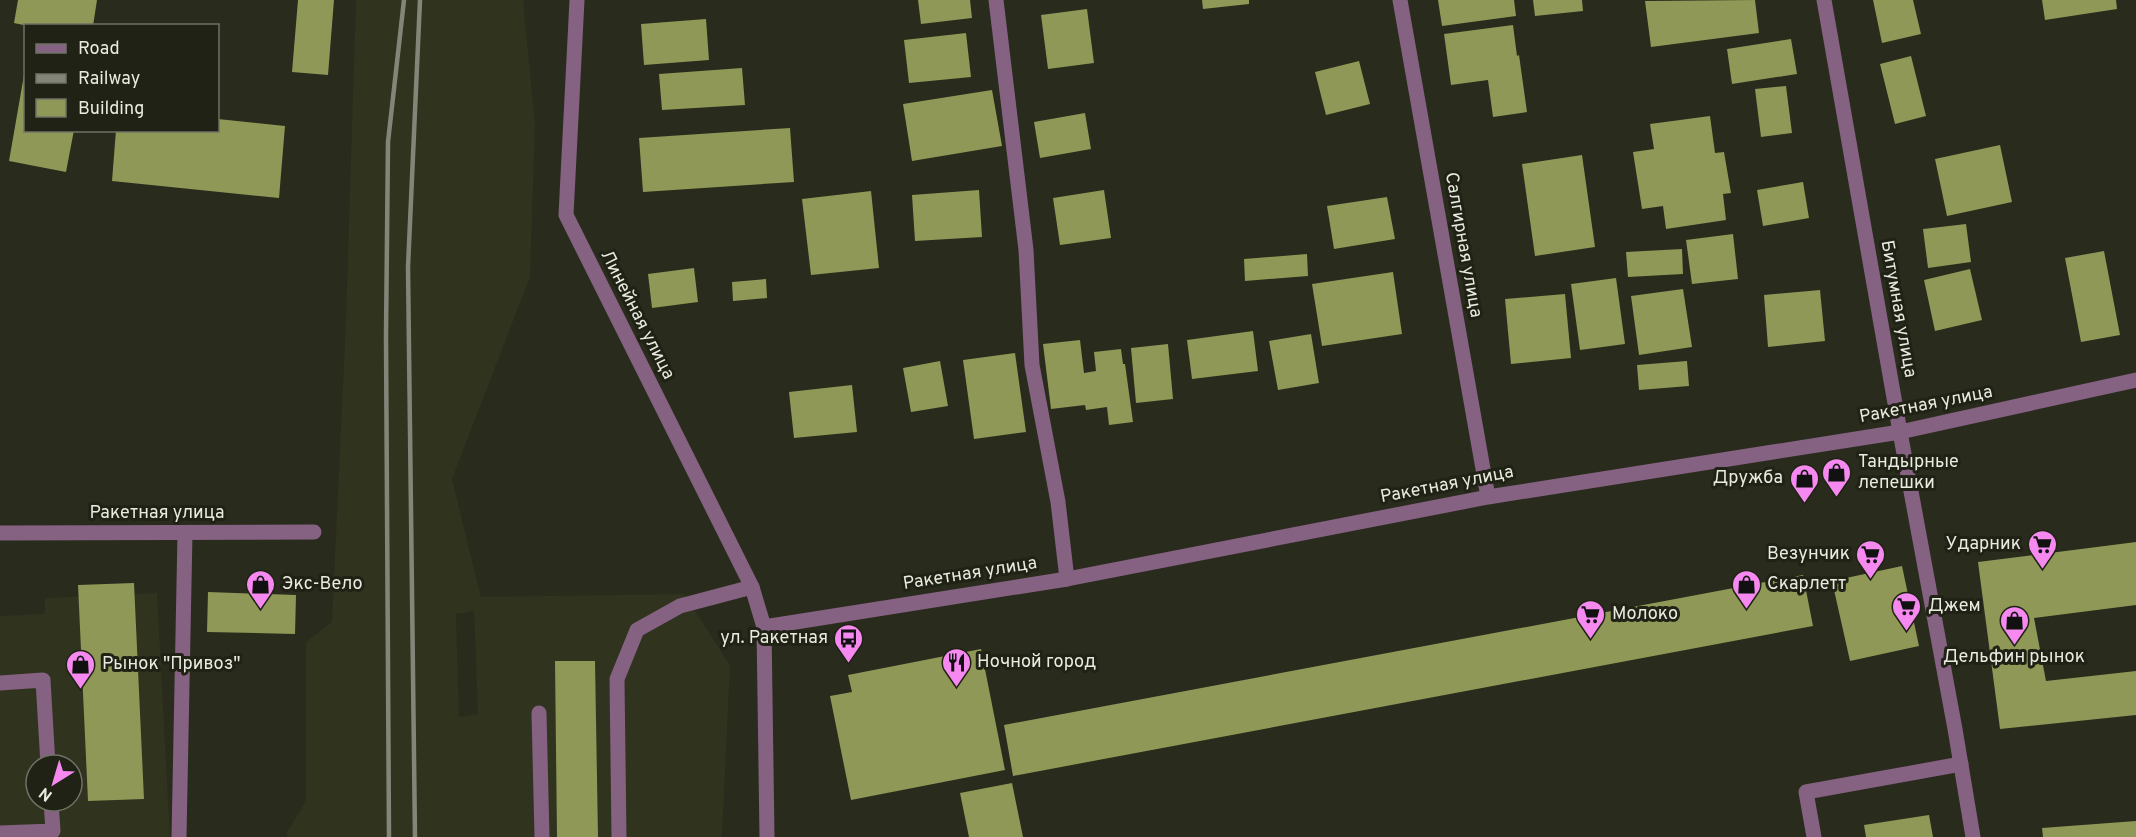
<svg xmlns="http://www.w3.org/2000/svg" width="2136" height="837" viewBox="0 0 2136 837" font-family="Overpass,sans-serif">
<style>
.built{fill:#30331e;fill-rule:evenodd}
.building{fill:#8f9856}
.lines{fill:none;stroke-linecap:round;stroke-linejoin:round}
.lane{stroke:#856182;stroke-width:15}
.street{stroke:#856182;stroke-width:15}
.rail{stroke:#838579;stroke-width:4.5}
.labels{text-anchor:middle;dominant-baseline:central;stroke-width:6;stroke-linejoin:round;paint-order:stroke}
.street-label{font-size:18px;fill:#e9ebe1;stroke:#1f2214}
.poi-label{font-size:18px;fill:#e9ebe1;stroke:#1f2214;text-anchor:start}
</style>
<rect width="100%" height="100%" fill="#292b1d"/>
<path class="built" d="M356,0H523L535,125L530,277L452,479L481,597L684,594L730,665L722,837H287V832L306,801V642L332,622L346,319ZM474,611L478,714L459,717L456,614Z
M157,593L170,837H0V616L45,614V598ZM36,765H72V801H36Z"/>
<path class="building" d="M18,0H97L93,26H28L14,23Z
M298,0H334L328,75L292,72Z
M918,0H970L972,18L921,24Z
M1202,0H1249V4L1203,9Z
M1438,0H1514L1516,16L1442,26Z
M1533,0H1582L1583,11L1535,16Z
M1755,0L1759,33L1651,47L1645,1Z
M1873,0H1913L1921,34L1882,43Z
M2042,0H2116L2117,9L2045,20Z
M1087,9L1094,63L1048,69L1041,15Z
M706,19L709,60L644,65L641,24Z
M1513,25L1517,56L1519,55L1527,112L1493,117L1488,80L1451,85L1444,34Z
M966,33L971,77L909,83L904,40Z
M1791,39L1797,74L1732,84L1727,49Z
M1911,56L1926,116L1895,124L1880,64Z
M1359,61L1370,104L1326,115L1315,72Z
M742,68L745,105L662,110L659,74Z
M24,75L26,130H74L66,172L9,161Z
M1786,86L1792,133L1761,137L1755,89Z
M992,90L1002,146L912,161L903,104Z
M1085,113L1091,149L1040,158L1034,122Z
M1710,116L1715,153L1724,152L1731,193L1723,194L1726,220L1666,229L1663,206L1642,209L1633,152L1654,149L1650,124Z
M218,119L285,126L279,198L112,181L116,130H218Z
M790,128L794,182L643,192L639,138Z
M2000,145L2012,202L1947,216L1935,159Z
M1582,155L1595,247L1535,256L1522,164Z
M1803,182L1809,218L1763,226L1757,190Z
M979,190L982,237L915,241L912,195Z
M1104,190L1111,238L1060,245L1053,198Z
M871,191L879,268L811,275L802,199Z
M1387,197L1395,239L1334,249L1327,206Z
M1966,224L1971,262L1928,268L1923,229Z
M1733,234L1738,279L1692,284L1686,240Z
M1682,249L1683,274L1628,277L1626,252Z
M2104,251L2120,335L2081,342L2065,258Z
M1307,254L1308,276L1245,281L1244,259Z
M694,268L698,302L652,308L648,274Z
M1970,269L1982,320L1935,331L1924,280Z
M1393,272L1402,334L1322,346L1312,284Z
M1616,278L1625,344L1580,350L1571,284Z
M766,279L767,298L733,301L732,282Z
M1683,289L1692,347L1639,355L1631,296Z
M1820,290L1825,341L1768,347L1764,295Z
M1565,294L1571,358L1511,364L1505,299Z
M1253,331L1258,371L1192,379L1187,340Z
M1311,334L1319,383L1278,390L1269,341Z
M1080,340L1084,373L1096,371L1094,352L1121,349L1123,364H1125L1133,422L1109,425L1107,407L1086,410L1085,405L1051,409L1043,344Z
M1168,344L1173,399L1136,403L1131,348Z
M1015,353L1026,432L974,439L963,360Z
M940,361L948,406L911,412L903,368Z
M1687,361L1689,386L1639,390L1637,365Z
M852,385L857,432L794,438L789,392Z
M2136,542V605L2034,618L2046,681L2136,671V715L2000,729L1978,562Z
M1902,566L1919,646L1850,661L1832,581Z
M1803,575L1813,626L1013,776L1004,725Z
M134,583L144,799L88,801L78,585Z
M208,592L296,595L295,634L207,632Z
M981,649L1005,770L851,800L830,696L852,692L848,675Z
M555,661H595L598,837H557Z
M1012,783L1023,837H969L960,793Z
M1929,815L1933,837H1866L1864,825Z
M2136,821V837H2043L2042,828Z"/>
<g class="lines">
<path class="lane" d="M996,0L1026,250L1032,365L1058,502L1067,579
M764,627L767,837
M0,683L43,680L48,765
M539,713L542,837
M0,833L53,831L51,801
M179,837L185,533
M619,837L617,679L637,630L680,606L752,587
M1814,837L1806,792L1961,764"/>
<path class="street" d="M577,0L566,215L752,587L764,627L1067,579L1488,497L1900,432L2136,380
M1400,0L1488,497
M1824,0L1900,432L1955,729L1973,837
M0,533L314,532"/>
<path class="rail" d="M389,837L386,336L388,142L404,0
M415,837L408,267L420,0"/>
</g>
<defs>
<symbol id="shop-pin" viewBox="-11 -11 22 30"><path d="M0 17L-7.5 6A9.5 9.5 0 1 1 7.5 6Z" fill="#f589ef" stroke="#1f2214"/><path d="M-5-2.5h2.3a2.7 3.5 0 0 1 5.4 0H5L5.5 6h-11ZM-1.5-2.5h3a1.5 2.3 0 0 0-3 0Z" fill="#111"/></symbol>
<symbol id="supermarket-pin" viewBox="-11 -11 22 30"><path d="M0 17L-7.5 6A9.5 9.5 0 1 1 7.5 6Z" fill="#f589ef" stroke="#1f2214"/><path d="M-6-5.5h2.5l.6 2H6L4.5 2H-2.5L-4.4-4H-6ZM-1.5 3.2a1.3 1.3 0 1 0 .1 0ZM3 3.2a1.3 1.3 0 1 0 .1 0Z" fill="#111"/></symbol>
<symbol id="bus-pin" viewBox="-11 -11 22 30"><path d="M0 17L-7.5 6A9.5 9.5 0 1 1 7.5 6Z" fill="#f589ef" stroke="#1f2214"/><path d="M-5-6H5V4H4V6H2V4H-2V6H-4V4H-5ZM-3.5-4V0h7V-4ZM-3.5 1.2v1.5H-2V1.2ZM2 1.2v1.5H3.5V1.2Z" fill="#111"/></symbol>
<symbol id="restaurant-pin" viewBox="-11 -11 22 30"><path d="M0 17L-7.5 6A9.5 9.5 0 1 1 7.5 6Z" fill="#f589ef" stroke="#1f2214"/><path d="M-5-6h1v4h1v-4h1v4h1v-4h1v5L-1.5 .5V6h-2V.5L-5-1ZM5-6V6H3V1.5H1.5Q1.5-4 5-6Z" fill="#111"/></symbol>
</defs>
<g fill-rule="evenodd">
<use href="#shop-pin" x="1820" y="456" width="33" height="45"/>
<use href="#shop-pin" x="1788" y="462" width="33" height="45"/>
<use href="#supermarket-pin" x="2026" y="528" width="33" height="45"/>
<use href="#supermarket-pin" x="1854" y="538" width="33" height="45"/>
<use href="#shop-pin" x="244" y="568" width="33" height="45"/>
<use href="#shop-pin" x="1730" y="568" width="33" height="45"/>
<use href="#supermarket-pin" x="1890" y="590" width="33" height="45"/>
<use href="#supermarket-pin" x="1574" y="598" width="33" height="45"/>
<use href="#shop-pin" x="1998" y="604" width="33" height="45"/>
<use href="#bus-pin" x="832" y="622" width="33" height="45"/>
<use href="#restaurant-pin" x="940" y="646" width="33" height="45"/>
<use href="#shop-pin" x="64" y="648" width="33" height="45"/>
</g>
<g class="labels">
<g class="street-label">
<text transform="translate(1463 245) rotate(80)">Салгирная улица</text>
<text transform="translate(1898 309) rotate(80)">Битумная улица</text>
<text transform="translate(637 315) rotate(63)">Линейная улица</text>
<text transform="translate(1926 405) rotate(-11)">Ракетная улица</text>
<text transform="translate(1447 485) rotate(-11)">Ракетная улица</text>
<text x="157" y="513">Ракетная улица</text>
<text transform="translate(970 574) rotate(-9)">Ракетная улица</text>
</g>
<g class="poi-label">
<text x="1858" y="462">Тандырные<tspan x="1858" dy="21">лепешки</tspan></text>
<text x="1783" y="478" text-anchor="end">Дружба</text>
<text x="2021" y="544" text-anchor="end">Ударник</text>
<text x="1850" y="554" text-anchor="end">Везунчик</text>
<text x="282" y="584">Экс-Вело</text>
<text x="1767" y="584">Скарлетт</text>
<text x="1928" y="606">Джем</text>
<text x="1612" y="614">Молоко</text>
<text x="828" y="638" text-anchor="end">ул. Ракетная</text>
<text x="2014" y="657" text-anchor="middle">Дельфин рынок</text>
<text x="977" y="662">Ночной город</text>
<text x="102" y="664">Рынок "Привоз"</text>
</g>
</g>
<rect x="24" y="24" width="195" height="108" fill="#1f2214" stroke="#707266" stroke-width="1.5"/>
<rect x="36" y="44" width="30" height="9" fill="#856182" stroke="#707266" stroke-width="1.5"/>
<text x="78" y="54" font-size="18" fill="#e9ebe1">Road</text>
<rect x="36" y="74" width="30" height="9" fill="#838579" stroke="#707266" stroke-width="1.5"/>
<text x="78" y="84" font-size="18" fill="#e9ebe1">Railway</text>
<rect x="36" y="99" width="30" height="18" fill="#8f9856" stroke="#707266" stroke-width="1.5"/>
<text x="78" y="114" font-size="18" fill="#e9ebe1">Building</text>
<g transform="translate(54 783) rotate(217)"><circle r="28" fill="#1f2214" stroke="#707266" stroke-width="1.5"/>
<path d="M0-4.5L10 22L0 15L-10 22Z" fill="#f589ef"/>
<text y="-9" font-size="16" font-weight="bold" text-anchor="middle" fill="#e9ebe1">N</text>
</g>
</svg>
